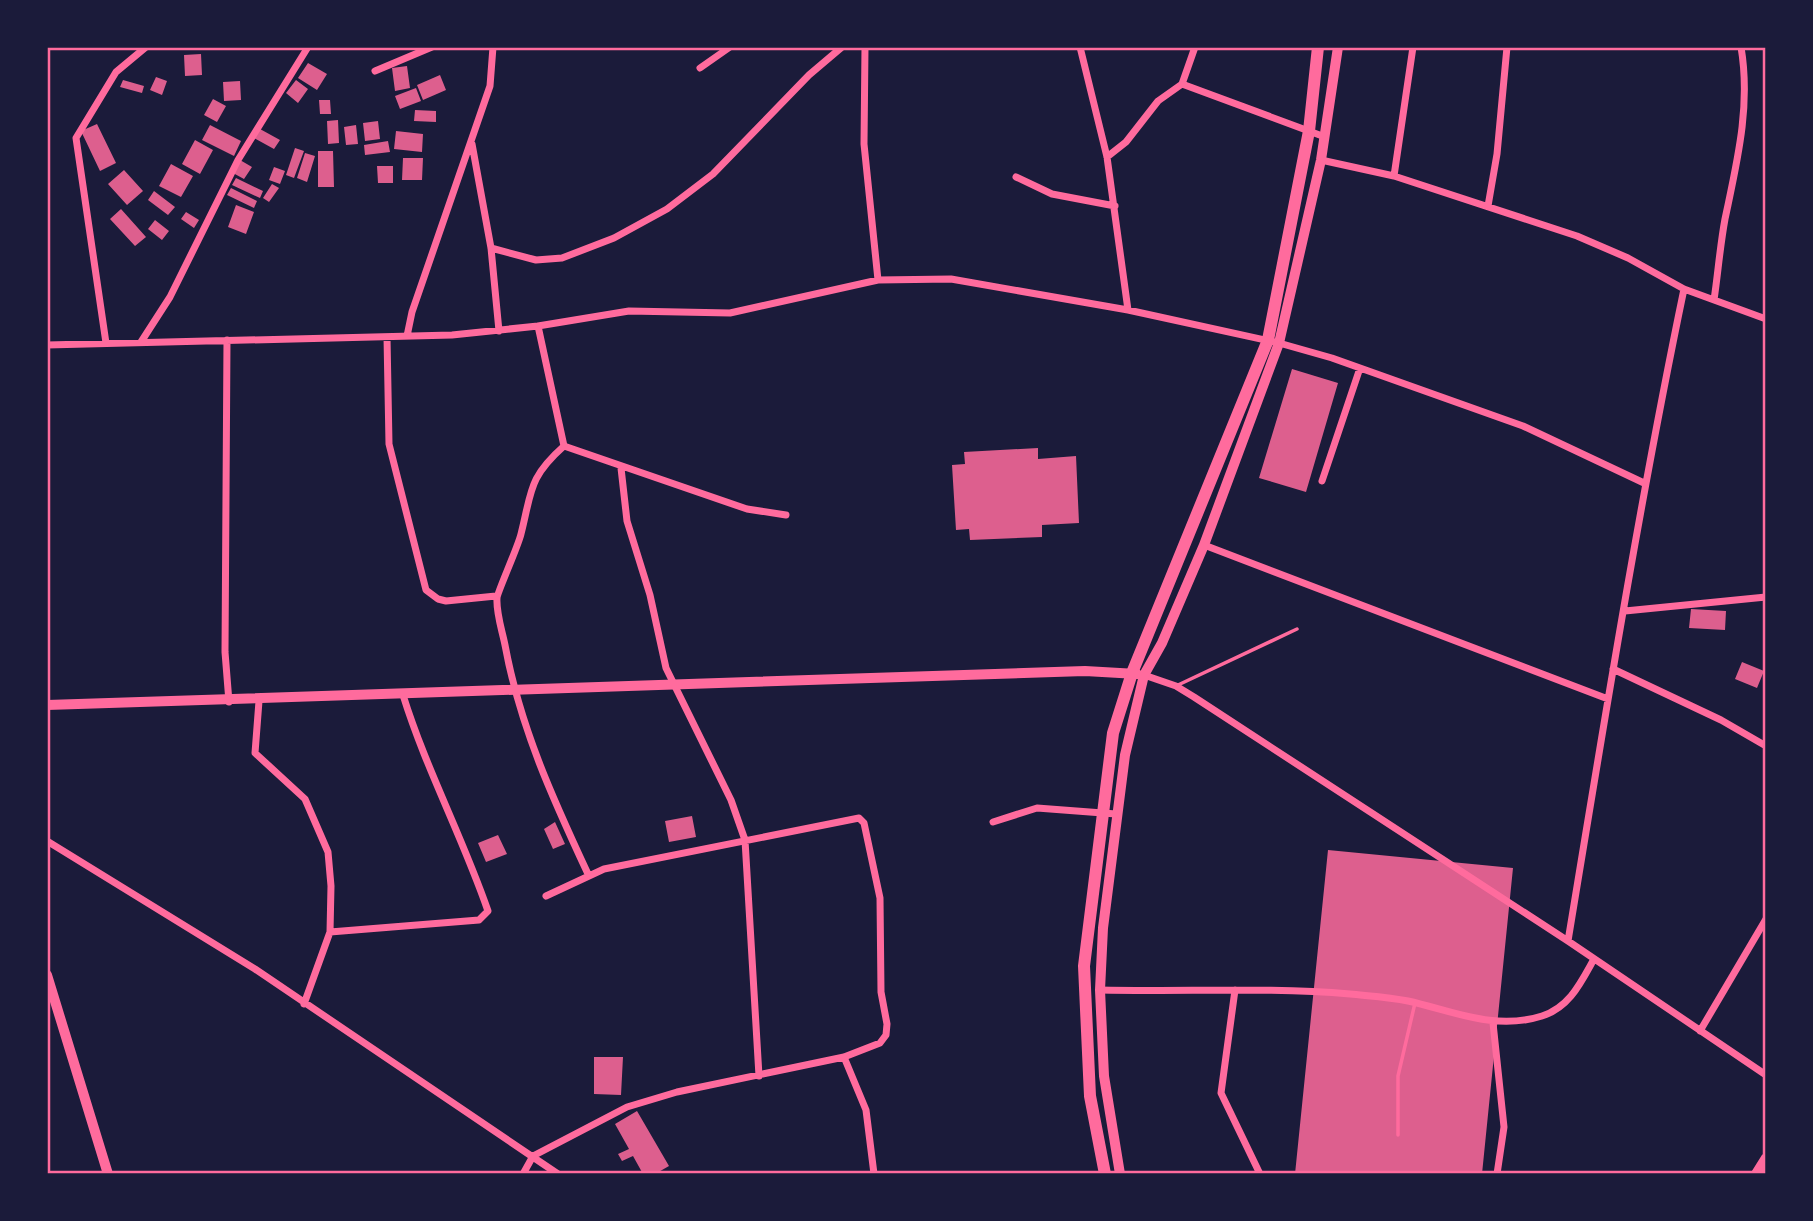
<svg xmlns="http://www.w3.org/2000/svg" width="1813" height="1221" viewBox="0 0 1813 1221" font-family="'Golos Text',sans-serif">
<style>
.building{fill:#dd5f8e}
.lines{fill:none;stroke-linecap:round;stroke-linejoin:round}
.service{stroke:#ff6b9d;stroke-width:3.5}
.minor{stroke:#ff6b9d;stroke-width:7}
.tertiary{stroke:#ff6b9d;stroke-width:10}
.secondary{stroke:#ff6b9d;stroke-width:10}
.primary{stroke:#ff6b9d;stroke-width:12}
.neatline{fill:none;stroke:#ff6b9d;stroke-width:2.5}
</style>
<rect width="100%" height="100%" fill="#1b1b3a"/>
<path class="building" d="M201,54L202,75L185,76L184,55Z
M308,63L327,74L317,90L298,78Z
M407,66L410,88L395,91L392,68Z
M440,75L446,90L423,100L417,85Z
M156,77L167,81L162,95L150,90Z
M123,80L144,86L142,93L120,87Z
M296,80L308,89L298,103L286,93Z
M240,81L241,100L224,101L223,82Z
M416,88L421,101L400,109L395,96Z
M213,99L226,106L217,122L204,115Z
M319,100H330L331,114H320Z
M415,110L436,111V122L414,121Z
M338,120L339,143L328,144L327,121Z
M378,121L380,139L365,141L363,123Z
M97,124L116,163L100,171L81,131Z
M210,125L241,141L234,156L202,140Z
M356,125L358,144L346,145L344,127Z
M260,129L280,140L274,149L254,138Z
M396,131L423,134L422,152L394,149Z
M195,140L213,150L200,174L182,164Z
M388,141L390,152L365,155L364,145Z
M295,148L304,151L294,178L286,175Z
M318,151H333L334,187H318Z
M305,153L315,156L307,182L297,178Z
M403,158H423L422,180H402Z
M240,160L252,167L244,179L233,173Z
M171,164L193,176L181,197L159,186Z
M377,166H393V183H378Z
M274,167L285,171L280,184L269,180Z
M124,170L143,191L127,205L108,184Z
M236,178L263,191L260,198L232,185Z
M272,184L279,188L269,202L263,198Z
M231,188L257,201L254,208L227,195Z
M154,191L175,207L168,215L148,200Z
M236,205L254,212L246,234L228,227Z
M121,209L146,237L135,246L110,219Z
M186,212L199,220L194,228L181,219Z
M155,220L169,231L162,240L148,229Z
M1292,369L1338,383L1306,492L1259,478Z
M1038,448V459L1076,456L1079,523L1042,525V537L970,540L969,529L956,530L952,465L965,464L964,452Z
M1691,609L1726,611L1725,630L1689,628Z
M1742,662L1764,671L1757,688L1735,679Z
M692,816L696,837L669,842L665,821Z
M555,822L565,844L553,849L544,829Z
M498,835L507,854L486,862L478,843Z
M1328,850L1513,868L1482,1174H1295Z
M594,1057H623L621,1095L594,1094Z
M637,1111L669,1166L655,1174H643L633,1156L622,1161L618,1154L629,1149L615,1124Z"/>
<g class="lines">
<path class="service" d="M1178,685L1297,629
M1398,1135V1076L1415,1003"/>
<path class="minor" d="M865,47L864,144L878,280
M1080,47L1107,157L1128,310
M700,68L730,47
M375,71L432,47
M1182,84L1325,137
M472,144L491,248L499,331
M1107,157L1126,142L1158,101L1182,84L1195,47
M1321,160L1394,176L1577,236L1628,258L1684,289L1766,319
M1394,176L1413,47
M1016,177L1052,194L1115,206
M1488,206L1497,154L1507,47
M491,248L536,260L562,258L614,238L667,209L713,174L809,75L842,47
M1714,300C1718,273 1720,246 1725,219C1737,162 1751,106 1741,47
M538,326L564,446
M407,336L412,312L490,86L493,47
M387,337L389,444L426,590L438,599L446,601L496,596
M227,340L225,652L229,702
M141,342L170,297L238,160L308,47
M106,343L76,138L116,72L146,47
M47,345L452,335L538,326L629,311L730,313L878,280L951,279L1128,310L1279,343L1332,358L1523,426L1644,483
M564,446C528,478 532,491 521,534C518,547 497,593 497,598C496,613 502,630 505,645C520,727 553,799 588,874
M564,446L747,509L786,515
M621,468L627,521L650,595L666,668L731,800L745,840L759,1076
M1322,481L1360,368
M1204,545L1608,699
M1625,611L1766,597
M1613,669L1721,720L1766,746
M1144,675L1176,686L1194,697L1568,941L1766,1075
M259,701L255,753L305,799L328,852L331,886L330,932L304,1004
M993,822L1037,808L1116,814
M47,841L255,969L558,1174
M330,932L479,920L488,911C463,838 426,769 403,695
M1568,941C1604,723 1639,505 1684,289
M1100,990C1183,992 1267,987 1350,994C1369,996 1389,997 1408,1001C1453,1011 1495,1031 1542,1016C1570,1007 1581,982 1594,959
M1235,990L1221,1093L1260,1174
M1493,1023L1504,1127L1497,1174
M1700,1031L1766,919
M844,1057L866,1110L874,1174
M523,1174L533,1156L627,1107L677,1092L844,1057L880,1043L886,1035L887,1024L881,992L880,898L864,823L859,818L604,869L546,896"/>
<path class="tertiary" d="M1756,1174L1766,1158"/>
<path class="secondary" d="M47,705L1085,671L1137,674
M47,975L108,1174
M1120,1174L1104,1076L1100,990L1103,928L1125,755L1144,675L1162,643L1204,545L1279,343L1321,160L1338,47"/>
<path class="primary" d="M1105,1174L1090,1096L1084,966L1113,733L1132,673L1268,340L1309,131L1318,47"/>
</g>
<rect width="1813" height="1221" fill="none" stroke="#1b1b3a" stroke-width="98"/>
<rect x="49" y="49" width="1715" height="1123" class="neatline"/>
</svg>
